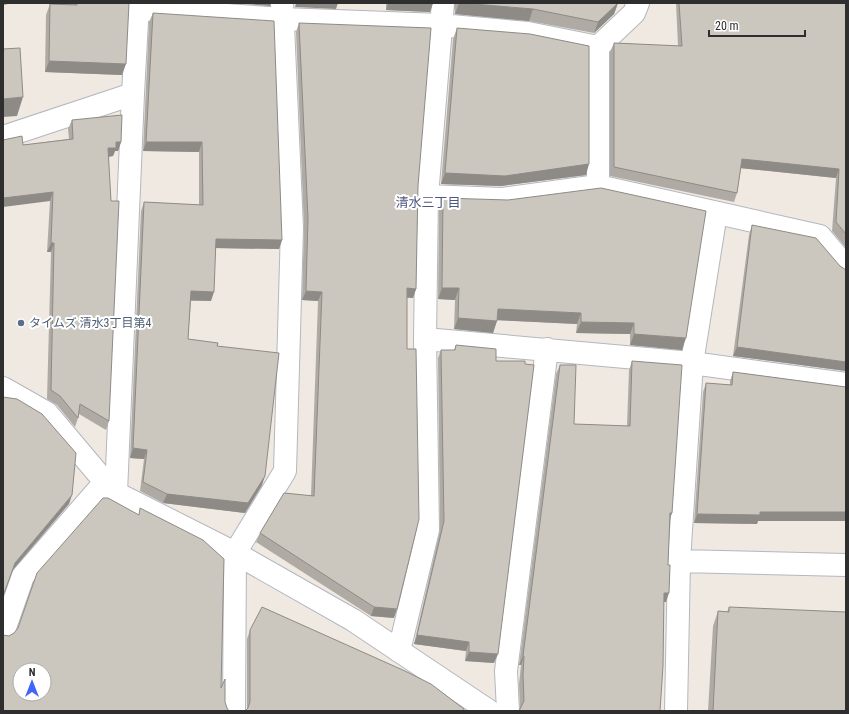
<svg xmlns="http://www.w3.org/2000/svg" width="849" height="714" viewBox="0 0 849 714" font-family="'Roboto Condensed','Noto Sans JP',sans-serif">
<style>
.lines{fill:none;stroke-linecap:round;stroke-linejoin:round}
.minor-casing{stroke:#b4b7c1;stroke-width:24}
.tertiary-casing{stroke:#b4b7c1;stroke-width:24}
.minor{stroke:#fff;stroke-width:22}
.tertiary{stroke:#fff;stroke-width:22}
.wall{fill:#afaba4}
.shaded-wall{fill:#8e8b86}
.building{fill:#cbc7bf;stroke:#8e8b86;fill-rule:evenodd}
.service-dot{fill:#5c6f8a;stroke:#fff;stroke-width:1.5}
.labels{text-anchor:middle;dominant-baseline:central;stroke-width:4;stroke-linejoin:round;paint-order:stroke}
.service-label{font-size:12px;fill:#4e5e75;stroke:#fff;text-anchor:start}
.neighbourhood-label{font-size:13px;fill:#4d5680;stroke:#fff}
</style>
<rect width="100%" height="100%" fill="#efe9e1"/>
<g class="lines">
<defs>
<path id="minor" d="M638,3L634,13L598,47V186L820,236L846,267
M138,9L283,19L440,25L528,33L598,47
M3,137L133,94
M427,196L502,199L598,186
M425,339L692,363L716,213
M116,493L133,94L138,3
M679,561L846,565
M3,633L23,576L105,482
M399,651L428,530L425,339L427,196L443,3
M234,711L235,553L285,471L292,228L282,3
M508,711L506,671L547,349
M676,711L679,561L692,363L846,384"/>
<path id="tertiary" d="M3,388L47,413L105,482L116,493L235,553L353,620L489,711"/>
</defs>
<use href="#minor" class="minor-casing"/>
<use href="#tertiary" class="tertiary-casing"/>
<use href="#minor" class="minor"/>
<use href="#tertiary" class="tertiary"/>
</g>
<path class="wall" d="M73,3H129L122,75L45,72L46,15L50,4H73Z
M386,3H433L430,12L386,10Z
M454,3H618L614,14L594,33L529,21L455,14Z
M676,3H846V248L832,231L836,178L741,168L737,193L734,202L610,176V52L614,43L678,46Z
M153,13L282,240L279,249L216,248L211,301H191L188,339L217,346L262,485L245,513L163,503L140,491L144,459L130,458L141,211L144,202L199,205V152L143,151L149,22Z
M299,23L418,186L416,289L413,298H407L394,618L371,616L256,542L260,533L311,495L318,301L302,300L304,227L296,32Z
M457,28L586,175L501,186L441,184L453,39Z
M72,120L121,142L118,151H115L113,156L109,157V421L106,430L79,414L78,418L75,427L57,405L47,399L51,252H47L50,201L23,145L69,139L68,129Z
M443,198L682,350L630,345V334L576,333L577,324L497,320L493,333L454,329L455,300L438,299L439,209Z
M752,225L840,266L846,270V371L733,356L749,235Z
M456,345L494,663L465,661L466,651L414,644L440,530L438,358L441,350H454Z
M632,361L669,521L666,602H664L520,709L519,684L521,665H519L556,374L560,365L574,424L627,426L629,370Z
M733,372L846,387V521H758L757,524L694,523L703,392L706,383L730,385V381Z
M729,607L846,711H708L713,626L718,611L727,612Z
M250,630L463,711L247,710V639Z"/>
<path class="shaded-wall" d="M3,3H9L8,4L3,5Z
M233,3H271L270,6Z
M296,3H338L336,9L295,7Z
M388,3H433L430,12L386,10Z
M459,3H462L533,9L529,21L455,14Z
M618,3L614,14L594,33L598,22Z
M49,61L126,64L122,75L45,72Z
M23,97L17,116L3,117V99Z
M116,142H121L118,151H115L113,156L105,157L108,148Z
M146,142H202L199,152L143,151Z
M742,159L839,169L836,178L739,168Z
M589,164L586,175L501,186L441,184L445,173Z
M53,192L50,201L3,207V198Z
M216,239L282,240L279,249L213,248Z
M51,243H54L51,252H47Z
M407,288L416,289L413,298L404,297Z
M442,288H459L455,300L438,299Z
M191,291L214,292L211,301L188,300Z
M306,291L322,292L318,301L302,300Z
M498,309L581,313L577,324L494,320Z
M458,318L497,321L493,333L454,329Z
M581,322L634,323L630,334L576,333Z
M634,334L686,338L682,350L630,345Z
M737,347L846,362V371L733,356Z
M133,448L147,450L144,459L130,458Z
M265,476L262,485L245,513L163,503L167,494Z
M72,495L69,504L11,572L15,563Z
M760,512H846V521H758L757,524L694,523L697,514Z
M670,513H672L669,522Z
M664,593H669L666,602H661Z
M374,607L397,609L394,618L371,616Z
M417,635L469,642L466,651L414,644Z
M469,652L498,654L494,663L465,661Z
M523,656H524L521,665H519Z"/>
<path class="building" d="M77,3H129L126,64L49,61L50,4L77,5Z
M462,3H618L598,22L533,9Z
M679,3H846V234L836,222L839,169L742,159L737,193L614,167V43L682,46Z
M153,13L274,21L282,240L216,239L214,292L191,291L188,339L218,343L217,346L279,353L265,476L248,503L167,494L143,482L147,450L133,448L144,202L203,205L202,142H146Z
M299,23L431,28L418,186L416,289L407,288V349H416L419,519L397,609L374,607L260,533L284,493L314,496L322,292L306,291L308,218Z
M457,28L530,34L589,46V164L505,176L445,173Z
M20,48L23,97L3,99V49Z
M122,115L121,142H116V148H108L111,201H119L109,421L80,404L78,418L60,396L51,390L54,243H51L53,192L3,198V140L22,136L23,145L73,139L72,120Z
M601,188L706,211L686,338L634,334V323L581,322V313L498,309L497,321L458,318L459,288H442L443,198L508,200Z
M752,225L816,238L840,266L846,270V362L737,347Z
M456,345L496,349V361H525V364L534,365L498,654L469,652V642L417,635L444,521L441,350H455Z
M632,361L682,365L672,513H670L668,565H670L669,593H664L663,666L660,711H519L524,701L523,675L524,656H523L560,365H576L574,424L630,426Z
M733,372L846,387V512H760V515L697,514L706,383L732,385Z
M3,397L17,399L42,414L76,453L72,495L15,563L3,596Z
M103,498H108L139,515L140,508L203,540L224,559L221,688L225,679V702L227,708L229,711H3V635L9,636L14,633L18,628L37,573ZM20,670H44V694H20Z
M262,607L405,671L431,684L464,709L463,711H245L248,708L250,702V630Z
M729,607L846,612V711H713L718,611L729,612Z"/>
<circle class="service-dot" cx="21" cy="323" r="4"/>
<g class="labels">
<g class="service-label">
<text x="29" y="323">タイムズ 清水3丁目第4</text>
</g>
<g class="neighbourhood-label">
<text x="428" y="202">清水三丁目</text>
</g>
</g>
<rect width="849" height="714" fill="none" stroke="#2e2e2e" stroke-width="8"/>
<g transform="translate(32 682)"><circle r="19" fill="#ffffff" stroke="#ababab"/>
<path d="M0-3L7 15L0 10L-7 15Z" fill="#4264fb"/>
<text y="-6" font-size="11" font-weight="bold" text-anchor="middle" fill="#2e2e2e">N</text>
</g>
<path d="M709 30v6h96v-6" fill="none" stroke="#2e2e2e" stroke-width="2"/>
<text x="715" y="30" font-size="12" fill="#2e2e2e" stroke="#ffffff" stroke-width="3" paint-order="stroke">20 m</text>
</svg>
